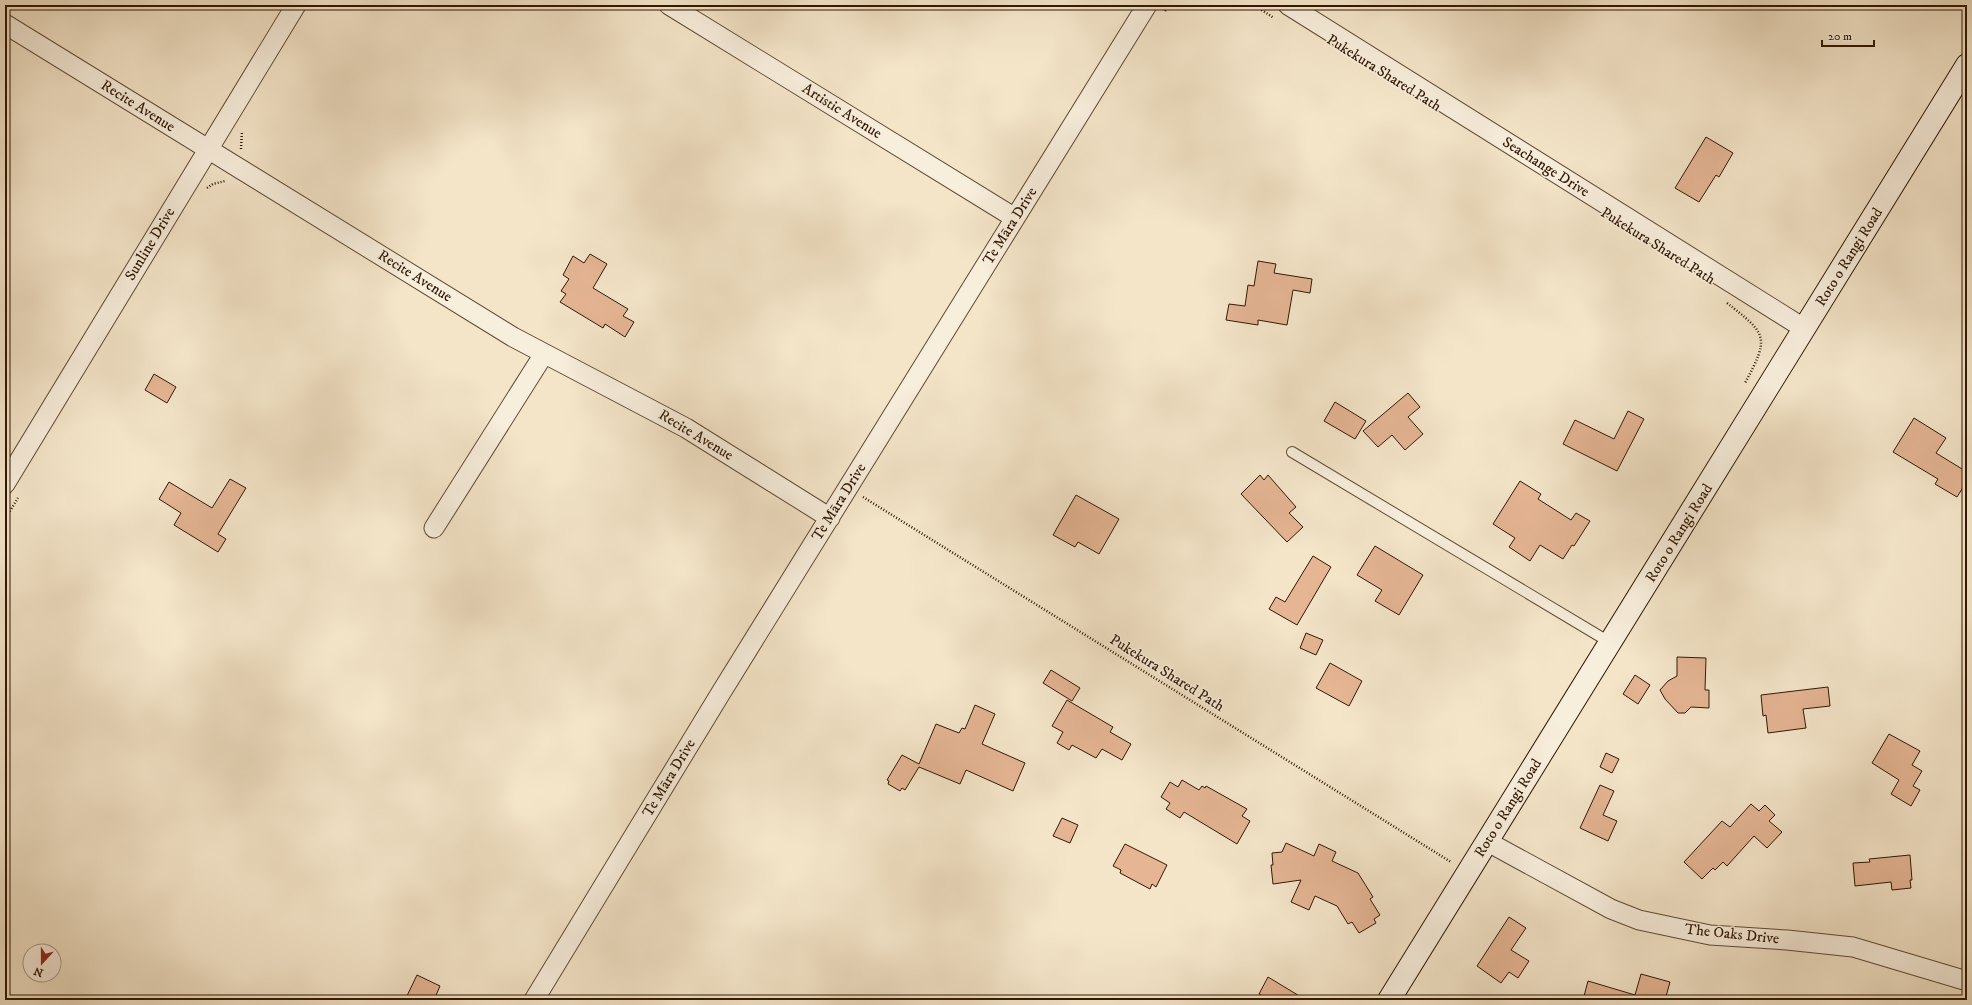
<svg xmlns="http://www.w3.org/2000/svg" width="1972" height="1005" viewBox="0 0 1972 1005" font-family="'IM FELL DW Pica',serif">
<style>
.building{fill:#e5b594;stroke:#301803}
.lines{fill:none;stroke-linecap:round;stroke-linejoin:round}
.lane-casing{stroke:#614b34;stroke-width:12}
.street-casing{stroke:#614b34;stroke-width:21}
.secondary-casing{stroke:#301803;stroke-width:24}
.path{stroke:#301803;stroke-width:2.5;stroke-dasharray:1 2;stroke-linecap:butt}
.lane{stroke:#f8eedc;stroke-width:10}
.street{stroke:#f8eedc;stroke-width:19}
.secondary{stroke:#f8eedc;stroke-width:22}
.labels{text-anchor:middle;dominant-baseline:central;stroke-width:3;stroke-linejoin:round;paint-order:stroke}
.street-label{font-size:15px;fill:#301803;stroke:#f8eedc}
</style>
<rect width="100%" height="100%" fill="#f4e5c9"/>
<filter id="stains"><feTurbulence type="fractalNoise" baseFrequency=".005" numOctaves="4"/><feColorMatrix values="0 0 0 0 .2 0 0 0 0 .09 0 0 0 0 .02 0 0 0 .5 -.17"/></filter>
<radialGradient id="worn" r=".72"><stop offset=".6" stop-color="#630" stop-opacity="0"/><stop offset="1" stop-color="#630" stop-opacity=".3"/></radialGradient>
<path class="building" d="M1706,137L1733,153L1719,177L1716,175L1699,202L1675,188Z
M590,254L607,264L593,288L628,309L623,316L634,322L625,337L605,324L603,328L560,302L566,294L561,291L569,279L563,275L573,256L584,263Z
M1258,261L1276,264L1274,273L1312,279L1310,293L1293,290L1287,325L1258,320V325L1226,320L1229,304L1245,306L1248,285L1254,286Z
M154,374L176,387L167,403L145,390Z
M1408,393L1420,407L1408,417L1423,434L1405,450L1392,435L1378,447L1363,431Z
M1335,402L1366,421L1355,439L1324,421Z
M1628,411L1644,419L1617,471L1563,444L1575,420L1614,439Z
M1914,418L1946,438L1936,453L1967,472V481L1957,497L1935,484L1938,479L1893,452Z
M1260,475L1264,480L1268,475L1296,507L1289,513L1303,527L1287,542L1241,494Z
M230,479L246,488L218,534L226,539L218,552L174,525L181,513L159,499L169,482L212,508Z
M1520,481L1541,494L1538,499L1571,520L1576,513L1590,521L1574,546L1572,545L1563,559L1540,545L1530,561L1509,547L1515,538L1493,524Z
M1076,495L1119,519L1099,554L1078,542L1075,547L1053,535Z
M1375,546L1423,575L1399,615L1375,601L1382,590L1357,575Z
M1313,556L1331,567L1297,625L1269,609L1276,597L1285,602Z
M1306,633L1323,640L1316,655L1300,648Z
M1677,657L1706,658L1705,690H1709V708L1691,707L1685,713H1678L1665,699L1660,690L1668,681L1677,676Z
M1330,663L1362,681L1349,706L1316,688Z
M1051,670L1080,688L1072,701L1043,683Z
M1635,675L1650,685L1638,704L1623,694Z
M1828,687L1830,706L1803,709L1806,728L1768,733L1766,715L1763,716L1761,695Z
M1067,700L1113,727L1110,732L1131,744L1122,760L1102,749L1096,758L1072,745L1069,750L1057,743L1063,732L1052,726Z
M975,705L995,714L982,744L1025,763L1013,791L966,770L960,784L919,767L905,790L902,788L900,791L888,784L889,781L887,780L902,755L919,764L936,724L959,733L962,728L965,729Z
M1889,734L1920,751L1912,765L1922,771L1913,786L1920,790L1911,806L1891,794L1899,780L1872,763Z
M1606,753L1619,759L1612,773L1600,767Z
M1182,780L1199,790L1202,786L1205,788L1206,786L1247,809L1242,816L1250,821L1237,844L1184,812L1180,818L1166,809L1170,803L1161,797L1170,782L1178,787Z
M1600,785L1614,791L1603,815L1617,821L1608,841L1580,828Z
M1751,804L1759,811L1765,805L1775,815L1769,821L1782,832L1767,848L1754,836L1727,866L1723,862L1715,870L1713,868L1702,879L1684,862L1722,821L1730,827Z
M1062,818L1078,825L1070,843L1053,836Z
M1286,843L1314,856L1319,844L1336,852L1332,861L1358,873L1373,897L1370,899L1380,915L1374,919L1376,923L1359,933L1352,922L1348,924L1337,906L1315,896L1309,910L1291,902L1301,880L1273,884L1271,865H1273L1272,853L1282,852Z
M1125,844L1167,865L1156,887L1152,884L1150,889L1120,873L1121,870L1113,866Z
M1910,855L1912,880H1910L1911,888L1892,890L1891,882L1855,886L1853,863L1870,862L1869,859Z
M1509,917L1526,928L1511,950L1529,961L1518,978L1509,972L1501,983L1477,966Z
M1641,974L1670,982L1665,1000H1583L1588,981L1635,995Z
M417,975L440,986L434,1000H405Z
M1268,977L1306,1000H1270L1259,994Z"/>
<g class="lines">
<defs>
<path id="lane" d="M1292,452L1611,643"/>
<path id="street" d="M669,5L1015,218
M1288,5L1805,329
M5,24L513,337L686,428L830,518
M5,484L296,5
M434,528L544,354
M1488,842L1611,909L1639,920L1710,935L1787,940L1853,947L1967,981
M534,1000L722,691L1147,5"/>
<path id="secondary" d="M1389,1000L1967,65"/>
</defs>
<use href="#lane" class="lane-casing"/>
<use href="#street" class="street-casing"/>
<use href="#secondary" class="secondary-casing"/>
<path class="path" d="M1254,5L1274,18
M1165,11L1169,5
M241,149L242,131
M207,188L213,184L225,181
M1727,303C1767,334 1770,337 1745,383
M863,497L1451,862
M5,519L18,498"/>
<use href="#lane" class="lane"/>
<use href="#street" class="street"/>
<use href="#secondary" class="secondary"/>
</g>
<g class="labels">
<g class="street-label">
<text transform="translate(1384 73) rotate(32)">Pukekura Shared Path</text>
<text transform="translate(138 106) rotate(32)">Recite Avenue</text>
<text transform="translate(842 111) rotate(32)">Artistic Avenue</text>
<text transform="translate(1546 167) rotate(32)">Seachange Drive</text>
<text transform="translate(1010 226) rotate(-58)">Te Māra Drive</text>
<text transform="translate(150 244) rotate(-59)">Sunline Drive</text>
<text transform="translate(1658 246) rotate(32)">Pukekura Shared Path</text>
<text transform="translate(1849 257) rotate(-58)">Roto o Rangi Road</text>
<text transform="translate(415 276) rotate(32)">Recite Avenue</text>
<text transform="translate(696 435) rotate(31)">Recite Avenue</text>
<text transform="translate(839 502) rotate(-58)">Te Māra Drive</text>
<text transform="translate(1679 533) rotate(-58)">Roto o Rangi Road</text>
<text transform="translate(1167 673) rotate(32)">Pukekura Shared Path</text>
<text transform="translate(669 778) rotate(-59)">Te Māra Drive</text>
<text transform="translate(1508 808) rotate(-58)">Roto o Rangi Road</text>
<text transform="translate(1732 934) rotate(6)">The Oaks Drive</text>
</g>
</g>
<rect width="1972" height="1005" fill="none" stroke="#f4e5c9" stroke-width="20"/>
<rect x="6" y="6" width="1960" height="993" fill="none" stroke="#301803" stroke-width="2"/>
<rect x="10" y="10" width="1952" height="985" fill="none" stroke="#301803"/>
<g transform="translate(42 963) rotate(201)"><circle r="19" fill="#f8eedc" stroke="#a89885"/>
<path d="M0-3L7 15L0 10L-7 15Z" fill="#8f2418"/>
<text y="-6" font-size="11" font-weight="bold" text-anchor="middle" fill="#301803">N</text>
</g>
<path d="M1822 40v6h52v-6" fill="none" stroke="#301803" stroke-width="2"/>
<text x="1828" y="40" font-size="12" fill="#301803" stroke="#f8eedc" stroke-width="3" paint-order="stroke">20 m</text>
<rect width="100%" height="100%" filter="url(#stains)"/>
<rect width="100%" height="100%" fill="url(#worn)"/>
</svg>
